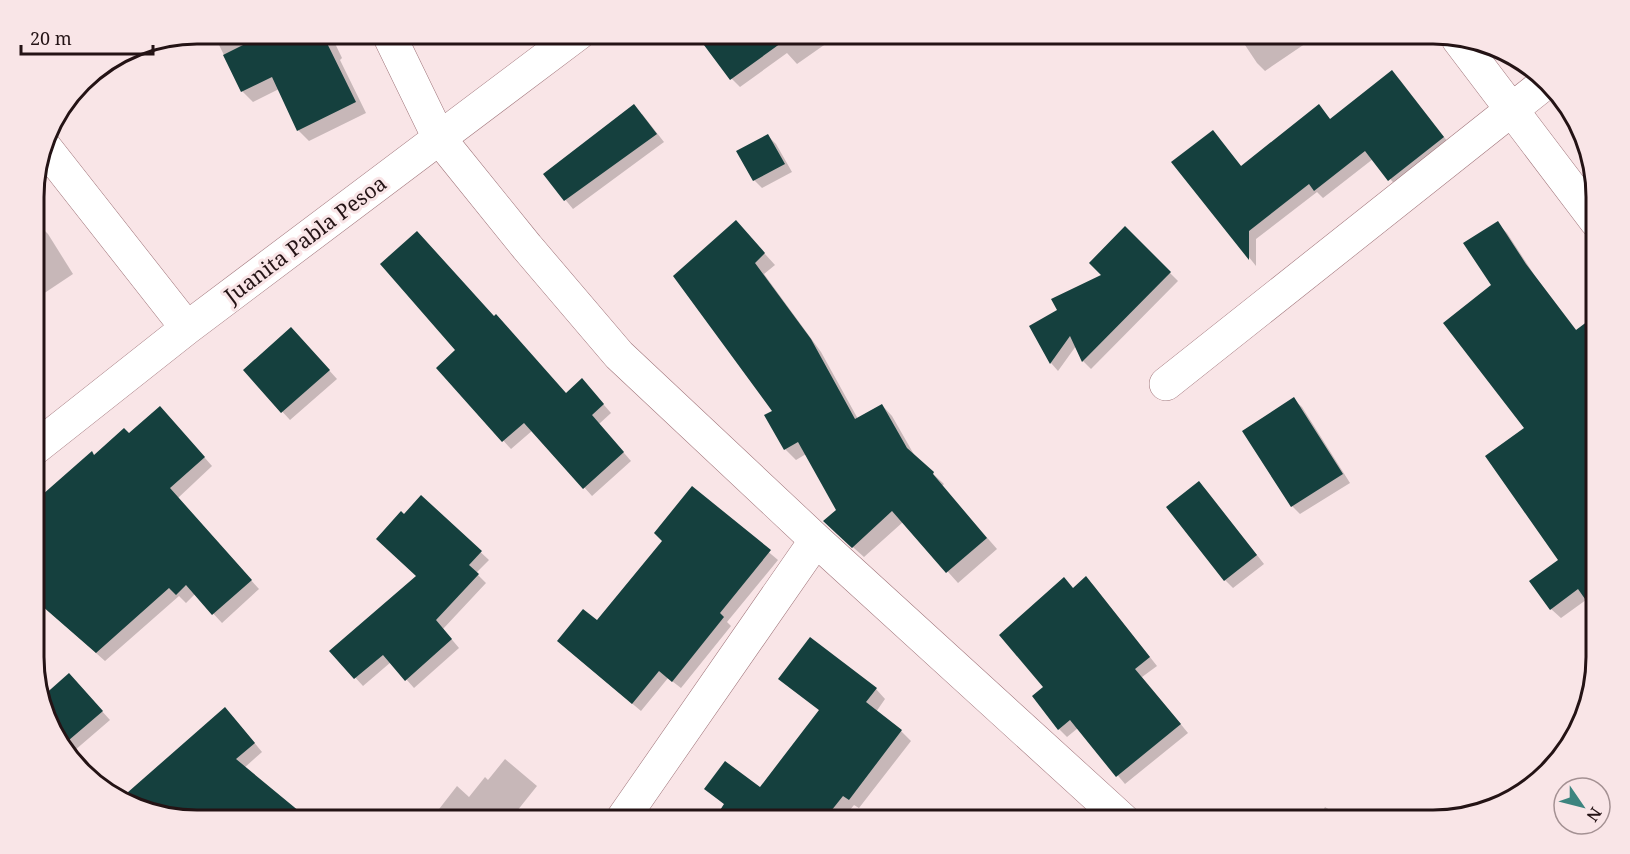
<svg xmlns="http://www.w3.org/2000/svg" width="1630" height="854" viewBox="0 0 1630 854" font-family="'Noto Serif',serif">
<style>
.shadow{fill:#0003}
.building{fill:#15403e}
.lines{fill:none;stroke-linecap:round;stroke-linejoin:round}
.minor-casing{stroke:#9f7379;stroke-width:34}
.minor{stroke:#fff;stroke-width:33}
.labels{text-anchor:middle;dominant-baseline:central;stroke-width:6;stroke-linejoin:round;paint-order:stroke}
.street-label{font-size:21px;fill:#241315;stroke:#f9e5e7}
.rim{fill:none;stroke:#241315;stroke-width:3}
</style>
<rect width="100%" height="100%" fill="#f9e5e7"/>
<path class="shadow" d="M213,33H330L342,58L340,60L366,113L309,141L298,130L279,89L253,102L242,91Z
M697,33H836L837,36L797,64L787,53L740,87L732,79Z
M936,33H957L947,44Z
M1237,33H1321L1265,71L1257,63Z
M92,72L95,78L80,85L89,74Z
M1392,72L1400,80L1451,146L1398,188L1373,159L1323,198L1317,192L1256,239V266L1173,162L1213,132L1242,167L1318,106L1331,120Z
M642,114L664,142L573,209L545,175Z
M768,136L776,144L792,172L762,188L754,180Z
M1497,223L1507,233L1535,276L1577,331L1585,325L1596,336L1597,592L1561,618L1551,609L1560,560L1493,285Z
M40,226L48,234L73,274L34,300L33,230Z
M1125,228L1178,281L1091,369L1083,361L1076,346L1058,371L1051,363L1031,327L1059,311L1104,275Z
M746,233L775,265L764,274L821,352L858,419L882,405L892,416L916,458L944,484L942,486L997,549L958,583L903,522L864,557L836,532L838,510L806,454L796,460L785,449L774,411Z
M494,317L566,394L590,389L611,413L599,424L631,461L592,496L533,430L511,449L438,368Z
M299,337L337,379L290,420L245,371Z
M1293,399L1302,407L1350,483L1300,514L1292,506L1245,431Z
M168,416L212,466L178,498L259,589L222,623L195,594L186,603L179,596L105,661L34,598L94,456L129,435Z
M1199,483L1207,491L1264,564L1233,588L1225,580L1168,507Z
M692,488L778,560L727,622L731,626L681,688L668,678L641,711L567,649L597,622L664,542Z
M421,497L489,560L476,573L486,583L443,629L459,648L414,688L391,662L363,686L331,651L418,576L404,516Z
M1086,578L1094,586L1157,666L1142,677L1188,733L1125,784L1078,728L1067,737L1059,729L1046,687L1074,589Z
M69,675L110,720L67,757L43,698Z
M780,678L876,689L885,699L876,712L901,731L911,741L859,808L854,805L841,821H714L725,805L706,789H761L820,711L790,688Z
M233,717L262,752L244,768L309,821H197L124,804Z
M505,759L537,786L509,821H444L436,813L457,786L469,797L485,777L488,780Z
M1325,807L1348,821H1317Z"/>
<path class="building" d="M267,33H322L356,102L297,131L272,77L241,92L223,55Z
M695,33H795L730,80Z
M1392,70L1444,137L1388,181L1365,151L1314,191L1309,184L1249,231V260L1171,162L1213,130L1241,166L1319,104L1330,119Z
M634,104L657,134L564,201L543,174Z
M768,134L785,164L753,181L736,151Z
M736,220L765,253L755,263L811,339L855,419L882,404L907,448L934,472L933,474L987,538L946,573L892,511L852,548L823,521L836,510L798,442L784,450L764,415L772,411L673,276Z
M1498,221L1526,264L1576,330L1596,315L1597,616L1578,589L1550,610L1529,581L1558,560L1485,456L1524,428L1443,323L1491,285L1463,243Z
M1125,226L1171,272L1082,362L1070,336L1050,364L1029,326L1057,310L1051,299L1101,275L1089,263Z
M417,231L494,316L496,314L566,393L582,378L604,404L592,415L624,452L583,489L524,423L502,442L436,368L455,350L380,264Z
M291,327L330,370L281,413L243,370Z
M1294,397L1343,474L1291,507L1242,431Z
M160,406L205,457L170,488L252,580L212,615L186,585L176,595L169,588L96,653L34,599V502L92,451L94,455L124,428L129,433Z
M1199,481L1257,555L1224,581L1166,507Z
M692,486L771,550L720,613L724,617L672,682L659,671L632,704L557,641L583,609L597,620L662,541L654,533Z
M421,495L482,551L469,565L479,574L436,620L452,639L405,681L383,655L354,679L329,651L416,576L376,539L401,511L404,514Z
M1086,576L1150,657L1135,669L1181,724L1116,777L1070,720L1058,730L1032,696L1043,687L999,635L1064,577L1073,588Z
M810,637L877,688L866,702L902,730L849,800L843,796L823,821H713L724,804L704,789L725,761L760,787L819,710L778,679Z
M69,673L103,711L62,746L42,697Z
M225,707L255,743L236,759L311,821H197L124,804L119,800Z"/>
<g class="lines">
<defs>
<path id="minor" d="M388,33L439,138L527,247L619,355L816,540L1124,821
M1458,39L1596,221
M44,146L187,328
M1166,384L1544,84
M34,449L187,328L579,33
M621,821L816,540"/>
</defs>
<use href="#minor" class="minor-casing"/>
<use href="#minor" class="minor"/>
</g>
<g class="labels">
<g class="street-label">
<text transform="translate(305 239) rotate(-37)">Juanita Pabla Pesoa</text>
</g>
</g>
<path d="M0 0H1630V854H0ZM197 44H1433A153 153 0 0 1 1586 197V657A153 153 0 0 1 1433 810H197A153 153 0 0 1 44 657V197A153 153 0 0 1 197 44Z" fill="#f9e5e7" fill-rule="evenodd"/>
<path class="rim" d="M197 44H1433A153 153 0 0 1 1586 197V657A153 153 0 0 1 1433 810H197A153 153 0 0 1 44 657V197A153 153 0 0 1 197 44Z"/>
<g transform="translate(1582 806) rotate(125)"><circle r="28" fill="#f9e5e7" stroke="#a49193" stroke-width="1.5"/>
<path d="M0-4.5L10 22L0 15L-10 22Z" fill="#3d847f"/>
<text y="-9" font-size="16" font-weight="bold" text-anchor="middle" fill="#241315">N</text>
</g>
<path d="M21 45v9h132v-9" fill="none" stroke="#241315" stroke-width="3"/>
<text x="30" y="45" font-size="18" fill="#241315" stroke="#f9e5e7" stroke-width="4.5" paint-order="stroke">20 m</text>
</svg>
